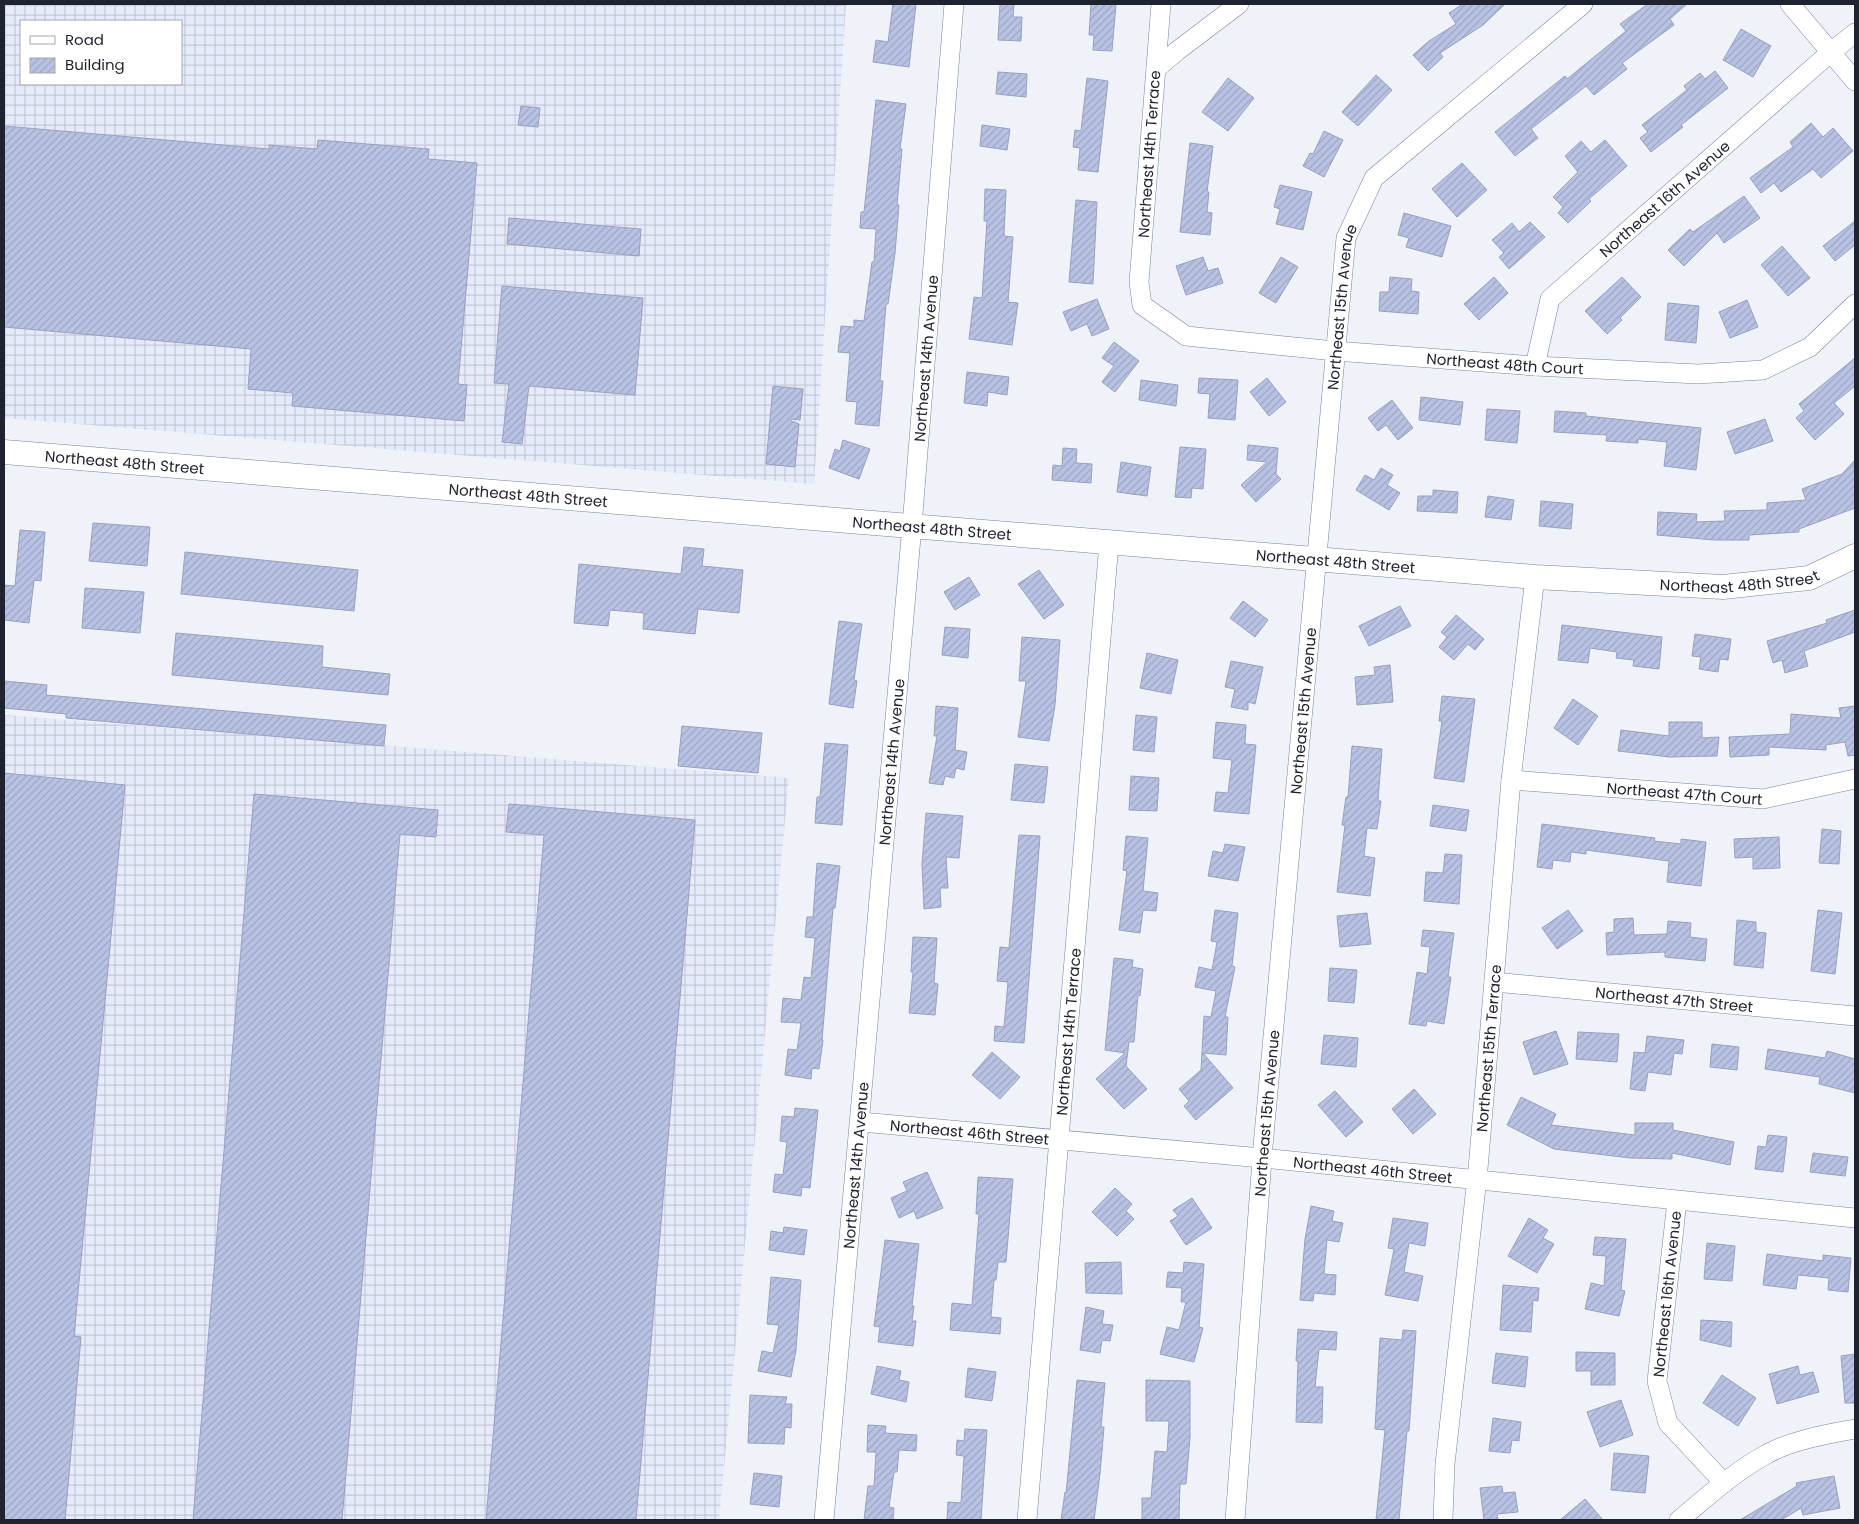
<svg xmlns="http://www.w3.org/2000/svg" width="1859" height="1524" viewBox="0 0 1859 1524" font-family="Poppins,sans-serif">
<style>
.industrial{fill:url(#industrial-grid);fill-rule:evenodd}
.building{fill:url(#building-hatch);stroke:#97a0bf}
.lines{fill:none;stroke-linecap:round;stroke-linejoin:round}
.minor-casing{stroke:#7982a0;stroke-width:20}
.tertiary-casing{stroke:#7982a0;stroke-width:25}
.minor{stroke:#fff;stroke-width:19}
.tertiary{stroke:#fff;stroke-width:24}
.labels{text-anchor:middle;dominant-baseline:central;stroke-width:5;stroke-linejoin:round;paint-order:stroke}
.street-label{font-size:15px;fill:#1f222f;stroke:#fff}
</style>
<defs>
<pattern id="industrial-grid" width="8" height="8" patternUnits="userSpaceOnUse" patternTransform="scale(1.25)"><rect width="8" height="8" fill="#e6ebfb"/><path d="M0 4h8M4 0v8" fill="none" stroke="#c5c9d7"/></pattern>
<pattern id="building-hatch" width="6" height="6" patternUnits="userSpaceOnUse" patternTransform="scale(1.25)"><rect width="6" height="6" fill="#b9c2e3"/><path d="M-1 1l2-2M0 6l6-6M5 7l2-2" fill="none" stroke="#9fa6c3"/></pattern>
</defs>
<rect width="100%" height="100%" fill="#f0f2f9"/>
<path class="industrial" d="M4,4H846L814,484L4,418ZM21,21H181V84H21Z
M4,715L789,778L719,1520H4Z"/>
<path class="building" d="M893,4H916L909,67L873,62L876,40L888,42Z
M1000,4H1014L1013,17H1022L1021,41L998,40Z
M1091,4H1116L1112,51L1093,50L1094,35H1089Z
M1463,4H1505L1483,25L1440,53L1443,57L1428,71L1413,55L1429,41L1456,24L1449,13Z
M1648,4H1687L1670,19L1674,25L1622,63L1627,69L1594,95L1586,86L1531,129L1538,138L1515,156L1495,132L1565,76L1567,79L1626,31L1620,24Z
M1741,29L1771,46L1753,77L1723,60Z
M1715,71L1728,88L1681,125L1683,127L1651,152L1640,138L1648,132L1642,125L1687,90L1684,86L1700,73L1705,79Z
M998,72L1027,74L1026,97L996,94Z
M1376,75L1392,90L1358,126L1342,112Z
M1087,78L1108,81L1098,172L1078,170L1080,148L1073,147L1075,130L1081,131Z
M1228,78L1254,98L1228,131L1202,112Z
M876,100L906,104L900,149H902L897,205H899L895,253L888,304H886L880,381H883L879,426L855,424L857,402L846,401L850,353L838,352L841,326L854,327V320L864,321L872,262H874L876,229L860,228L861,212H864Z
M521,106L540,108L538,127L518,125Z
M1811,123L1823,137L1833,128L1853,151L1821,178L1813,169L1781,192L1774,183L1761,193L1750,178L1793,147L1790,142Z
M982,125L1010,129L1007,150L980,146Z
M4,126L269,149V145L317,149L318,140L429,149L428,159L477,163L458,384L467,385L464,421L292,406L293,393L248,389L251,349L4,327Z
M1324,131L1343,140L1324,177L1303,166L1310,153L1313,154Z
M1605,140L1627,166L1589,199L1591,201L1568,223L1558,213L1563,207L1553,197L1578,172L1565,156L1581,141L1591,152Z
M1190,143L1213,146L1207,192H1209L1207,212L1212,213L1210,235L1180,232Z
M1462,163L1487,190L1457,217L1432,189Z
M1280,185L1312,192L1303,230L1276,224L1280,209L1274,207Z
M985,189L1006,190L1004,236L1013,237L1008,302L1018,303L1012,345L969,339L974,297L982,298L987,221H984Z
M1744,196L1760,218L1724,243L1717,233L1684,266L1668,250L1690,229L1693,232Z
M1076,200L1097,202L1093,284L1069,282Z
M1404,213L1451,226L1442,257L1406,247L1409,238L1398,235Z
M509,218L641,229L639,256L507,244Z
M1855,221V245L1835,261L1823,246Z
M1530,222L1545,237L1509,269L1499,257L1504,253L1492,240L1512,223L1519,232Z
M1782,246L1810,278L1788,296L1761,265Z
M1203,257L1208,271L1218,268L1223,283L1186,295L1176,266Z
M1281,257L1298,267L1276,303L1259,293Z
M1390,277L1412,279L1411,291L1419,292L1418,314L1379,311L1380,292H1389Z
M1494,277L1508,293L1479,320L1464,304Z
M1622,277L1641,297L1620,318L1622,320L1607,334L1585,311Z
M502,286L643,298L635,395L529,386L522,444L502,442L509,384L494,383Z
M1097,299L1109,329L1092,336L1087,324L1071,331L1063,312Z
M1747,300L1758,327L1730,338L1719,312Z
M1668,303L1699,306L1696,343L1665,340Z
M1114,342L1139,361L1115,392L1102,382L1114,366L1102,358Z
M1855,358V386L1834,403L1844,414L1815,440L1796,418L1804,411L1799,404Z
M967,372L1009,377L1007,395L988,392L987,406L964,403Z
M1199,378L1238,380L1235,420L1208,418L1210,394L1198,393Z
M1267,378L1286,402L1269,416L1250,392Z
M1141,380L1178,385L1176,406L1139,400Z
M773,386L803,389L800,420L792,419L791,421L799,424L795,467L766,464Z
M1421,397L1463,402L1460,425L1419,420Z
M1392,400L1413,428L1398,440L1386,425L1378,431L1368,418Z
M1487,409L1520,411L1517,443L1485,440Z
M1555,411L1586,413V416L1701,428L1696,470L1664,466L1667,442L1638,439V443L1606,441L1607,435L1554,432Z
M1765,419L1773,441L1735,454L1727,432Z
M843,440L870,449L859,479L829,468L835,449L840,451Z
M1248,445L1278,448L1276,474L1281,479L1256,502L1241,485L1267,462L1247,460Z
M1180,447L1206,449L1203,489L1192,488L1191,498L1175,497Z
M1063,448L1077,449L1076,463L1092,464L1091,483L1052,480L1053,465L1062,466Z
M1855,460V508L1799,529V532L1749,535V540H1714L1657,535L1658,512L1697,514L1696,522L1725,521L1724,511L1767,510V503L1806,500L1802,489L1842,474Z
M1121,462L1151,467L1147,496L1117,492Z
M1381,468L1393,475L1387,485L1400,493L1389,510L1356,490L1365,475L1374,480Z
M1433,490L1458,492L1457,513L1417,511L1418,496H1433Z
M1488,496L1514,500L1511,520L1485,517Z
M1541,501L1573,504L1571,529L1539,526Z
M93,523L150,527L147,566L89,561Z
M20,530L45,532L41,581L34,580L29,623L4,620V585L15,586Z
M684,547L704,549L702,566L743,570L739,613L698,609L695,634L643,629L644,613L610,610L608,626L574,623L579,564L681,574Z
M185,552L358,570L354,611L181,594Z
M1039,570L1064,605L1044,619L1018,584Z
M969,577L980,595L955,610L944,592Z
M85,588L144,592L140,633L82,628Z
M1243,601L1268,620L1255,637L1230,618Z
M1400,606L1411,626L1369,646L1359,626Z
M1855,610V632L1804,651L1808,666L1785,673L1782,660L1773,663L1767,641L1827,623L1826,620Z
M1456,615L1484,639L1475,650L1468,644L1454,660L1439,647L1447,637L1441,632Z
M839,621L862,624L854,680L857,681L853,708L829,704Z
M1562,625L1662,637L1659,669L1633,666L1634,660L1616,658L1617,652L1590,648L1588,663L1558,660Z
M945,627L970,629L968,658L942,655Z
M176,633L323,646L322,667L390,674L388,695L172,675Z
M1695,634L1731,639L1728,660L1720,659L1718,672L1699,669L1701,657L1692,656Z
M1022,637L1060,640L1055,705L1049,741L1018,737L1026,681H1019Z
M1147,653L1178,660L1171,694L1140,688Z
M1231,661L1263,667L1255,704L1248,702V710L1231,707L1235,689L1225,687Z
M1390,665L1393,702L1357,705L1355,677L1375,675L1374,667Z
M4,681L47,685L46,695L386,725L384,746L66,718V714L4,708Z
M1442,696L1475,699L1464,782L1434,778L1442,721H1439Z
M1573,699L1598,716L1578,745L1554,728Z
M936,706L958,708L955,750L967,752L964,770L956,768L954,778L945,776L943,785L929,783L937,736H934Z
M1855,706V755L1848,756L1845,742L1826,745V750L1769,747V755L1730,757L1729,737L1790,734L1791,714L1841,718L1839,708Z
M1136,715L1157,717L1154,752L1133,750Z
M1216,722L1246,725L1245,744L1256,745L1249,814L1214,811L1216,792L1228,793L1232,760L1213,758Z
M1669,722H1702V738L1719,737L1717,756L1670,757L1618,751L1621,730L1669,736Z
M682,726L762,733L758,773L678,766Z
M825,743L848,745L842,825L815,823L817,797H820Z
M1352,746L1382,749L1378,801H1381L1377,829L1367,828L1364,856L1375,858L1370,896L1337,892L1345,825H1342L1346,797H1348Z
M1015,764L1048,767L1044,803L1011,800Z
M4,773L125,785L74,1336L81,1337L65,1520H4Z
M1131,776L1159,778L1157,811L1129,810Z
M254,794L438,810L436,837L400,834L342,1520H193Z
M509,804L695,820L636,1520H486L544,835L506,832Z
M1433,805L1469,810L1466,831L1430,826Z
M926,813L963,816L959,858L946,857L948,888H940L941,907L924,909L922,864Z
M1542,824L1655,838L1654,841L1681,844V839L1706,842L1701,886L1667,882L1669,861L1586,850V854L1571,852L1570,862L1553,860L1552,869L1537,867Z
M1822,829L1841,831L1839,864L1819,863Z
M1019,835L1040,836L1024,1043L994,1041L995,1026L1004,1027L1008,982L997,981L1000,947L1009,948Z
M1126,836L1148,838L1143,891L1158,893L1156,911L1143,910L1140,933L1119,930L1127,871L1123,870Z
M1779,837L1780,868L1753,869V857L1735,858L1734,839Z
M1225,844L1245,847L1238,881L1208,876L1213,851L1223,853Z
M1445,854L1462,855L1459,904L1424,901L1426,872L1443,873Z
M817,863L840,866L835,908H833L822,1040H823L819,1069L812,1068L811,1079L785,1075L788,1049L797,1050L801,1023L781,1022L783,998L801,1000L804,977L811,978L815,938L805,937L807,917H813Z
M1215,910L1238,913L1232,966L1235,967L1225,1017H1228L1226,1055L1203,1053L1233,1088L1196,1120L1184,1106L1189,1101L1179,1089L1201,1070L1204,1016L1211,1017L1216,991L1195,987L1199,967L1212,970L1217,942L1211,941Z
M1568,910L1583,931L1557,949L1542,928Z
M1818,910L1842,913L1835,974L1811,971Z
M1367,913L1371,944L1340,947L1337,916Z
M1633,918L1634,935L1667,934L1668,921L1691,923L1690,937L1707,939L1705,961L1665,957V952L1607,955L1606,933L1614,932V919Z
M1737,920L1756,922V932L1766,933L1763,968L1734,965Z
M1423,930L1454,933L1448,977H1451L1444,1024L1427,1021L1426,1026L1409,1024L1417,972L1427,974L1430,947L1421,946Z
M913,937L937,938L934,983L938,984L935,1015L909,1013L913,972H911Z
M1114,958L1133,960L1132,967L1143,969L1140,996L1138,995L1134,1042H1129L1126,1066L1147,1089L1124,1109L1096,1079L1125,1053L1105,1050Z
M1330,968L1357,970L1354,1003L1328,1001Z
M1556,1031L1568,1064L1534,1075L1523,1042Z
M1578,1032L1619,1034L1617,1062L1576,1059Z
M1324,1035L1358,1038L1356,1067L1321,1064Z
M1647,1036L1684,1040L1682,1054L1674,1053L1671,1075L1648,1072L1645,1091L1630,1089L1634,1052L1645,1053Z
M1712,1044L1739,1047L1737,1070L1710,1067Z
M1768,1049L1825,1058L1827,1051L1855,1059V1093L1819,1084L1820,1077L1765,1069Z
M992,1052L1020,1077L1000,1099L972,1075Z
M1414,1089L1436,1114L1413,1134L1392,1109Z
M1335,1091L1363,1122L1346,1137L1318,1105Z
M1521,1097L1556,1114L1551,1125L1635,1135V1123H1673V1130L1734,1142L1730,1165L1672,1153V1159L1631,1158L1554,1149L1507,1125Z
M795,1108L818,1110L810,1188L802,1187L801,1196L773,1192L775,1174L783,1175L787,1142L780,1141L782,1116L794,1117Z
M1768,1135L1787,1137L1783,1172L1755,1169L1758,1146L1766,1147Z
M1813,1153L1848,1157L1845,1176L1810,1172Z
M927,1172L943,1208L917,1219L914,1211L899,1218L891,1198L907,1191L903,1182Z
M978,1177L1013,1179L1006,1262H998L996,1280H994L991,1317L1001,1318L1000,1334L950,1330L952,1303L972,1305L979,1214H976Z
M1115,1188L1132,1204L1126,1211L1134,1219L1117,1236L1092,1212Z
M1192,1198L1212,1228L1186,1245L1170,1221L1178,1216L1173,1210Z
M1311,1206L1334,1211L1332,1221L1343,1223L1339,1242L1327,1240L1324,1274L1336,1275L1335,1295L1314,1293L1313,1301L1300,1300L1305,1239Z
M1393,1218L1428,1223L1425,1246L1409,1243L1404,1272L1423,1276L1418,1301L1385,1295L1394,1249L1388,1248Z
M1529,1218L1548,1230L1543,1238L1554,1244L1537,1273L1508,1256Z
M784,1227L807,1230L804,1255L769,1250L771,1231L783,1233Z
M1595,1237L1626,1239L1621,1290L1625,1291L1619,1316L1585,1309L1591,1283L1604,1286L1606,1256L1593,1255Z
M885,1240L919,1244L912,1306H914L912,1321H916L913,1346L878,1342L880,1327L874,1326Z
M1707,1243L1735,1246L1732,1281L1704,1279Z
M1767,1254L1823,1261V1255L1851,1258L1848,1292L1828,1290L1829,1278L1798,1275L1796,1289L1763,1285Z
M1121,1262L1122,1294L1086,1293L1085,1263Z
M1184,1262L1204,1264L1199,1327L1203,1328L1194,1362L1160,1354L1167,1327L1179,1330L1186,1302H1181L1182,1288L1166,1287L1168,1272L1183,1273Z
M771,1277L801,1280L796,1350L791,1377L758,1371L762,1351L773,1353L779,1325L767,1324Z
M1503,1285L1539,1288L1538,1301L1533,1300L1531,1332L1500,1330Z
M1086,1307L1104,1311L1102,1324L1113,1325L1110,1341L1102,1340L1100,1353L1080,1350Z
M1701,1320L1732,1322L1731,1347L1700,1340Z
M1298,1329L1337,1332L1336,1350L1319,1349L1315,1387H1323L1322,1423L1296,1422L1298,1361H1296Z
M1403,1330L1416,1331L1409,1431H1407L1399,1520H1376L1385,1430L1375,1429L1380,1338L1402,1340Z
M1576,1352L1615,1353V1385H1591V1371H1576Z
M1496,1353L1528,1357L1525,1387L1492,1383Z
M1855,1354V1403H1845L1841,1356Z
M877,1366L901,1371L899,1380L909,1382L906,1402L871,1394Z
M1798,1366L1800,1375L1813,1372L1819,1392L1777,1404L1769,1374Z
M968,1368L996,1372L992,1401L965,1397Z
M1722,1375L1756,1398L1738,1426L1703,1403Z
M1077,1380L1105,1383L1101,1427H1104L1100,1474L1094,1520H1061L1065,1492L1066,1493Z
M1146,1380L1190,1381V1438L1186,1484H1180L1179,1520H1142V1498H1151L1155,1451L1167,1452L1169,1421H1146Z
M750,1395L787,1397L785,1404H792L791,1428L785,1427L784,1444L748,1443Z
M1621,1400L1633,1435L1600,1447L1587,1412Z
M1493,1418L1521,1422L1519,1441L1512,1440L1510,1453L1489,1451Z
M868,1425L886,1426L885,1433L917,1435L916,1451L899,1450L897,1472H894L889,1507L894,1508L893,1520H864L868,1486H874L876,1452H867Z
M965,1429L987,1430L981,1520H947L948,1502L961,1503L964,1456L956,1455L957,1440L964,1441Z
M1614,1453L1649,1456L1645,1493L1611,1490Z
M754,1473L782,1476L779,1507L750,1504Z
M1834,1476L1840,1508L1803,1515L1801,1508L1781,1520H1740L1797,1486L1796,1483Z
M1502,1486L1503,1493L1515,1492L1518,1512L1497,1514L1498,1520H1484L1480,1488Z
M1585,1499L1603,1520H1560Z"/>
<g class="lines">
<defs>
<g id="minor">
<path id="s1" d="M1161,4L1139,282L1142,305L1186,336L1335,351L1535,366L1698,374L1763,370L1810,347L1855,304"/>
<path d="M1790,4L1855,81"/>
<path d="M1156,69L1177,51L1239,4"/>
<path id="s2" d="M1535,366L1550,299L1831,52L1855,33"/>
<path id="s3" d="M1511,780L1763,799L1855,779"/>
<path id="s4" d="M1494,982L1855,1016"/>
<path id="s5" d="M861,1122L1262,1158L1855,1218"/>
<path d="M1677,1201L1657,1381L1668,1423L1724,1483"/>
<path id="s6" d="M824,1520L912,526L954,4"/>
<path id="s7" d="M1027,1520L1109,543"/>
<path id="s8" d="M1235,1520L1263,1146L1346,238L1374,178L1583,4"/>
<path id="s9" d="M1443,1520L1445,1464L1478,1169L1511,780L1535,577"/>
<path d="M1679,1520C1707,1497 1735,1471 1767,1454C1792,1440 1828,1434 1855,1429"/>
</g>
<g id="tertiary">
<path id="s10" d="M4,452L1535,577L1723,587L1809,578L1855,556"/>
</g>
</defs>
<use href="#minor" class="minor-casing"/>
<use href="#tertiary" class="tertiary-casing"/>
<use href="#minor" class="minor"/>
<use href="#tertiary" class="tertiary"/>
</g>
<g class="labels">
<g class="street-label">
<text transform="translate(1149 154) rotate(-86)">Northeast 14th Terrace</text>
<text stroke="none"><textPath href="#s2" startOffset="221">Northeast 16th Avenue</textPath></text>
<text stroke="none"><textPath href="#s8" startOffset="1218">Northeast 15th Avenue</textPath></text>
<text stroke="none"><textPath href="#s6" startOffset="1166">Northeast 14th Avenue</textPath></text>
<text stroke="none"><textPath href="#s1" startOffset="676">Northeast 48th Court</textPath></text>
<text stroke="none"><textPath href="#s10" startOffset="121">Northeast 48th Street</textPath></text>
<text stroke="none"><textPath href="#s10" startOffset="526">Northeast 48th Street</textPath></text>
<text stroke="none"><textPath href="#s10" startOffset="931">Northeast 48th Street</textPath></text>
<text stroke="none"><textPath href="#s10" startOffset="1336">Northeast 48th Street</textPath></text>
<text stroke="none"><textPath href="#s10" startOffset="1741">Northeast 48th Street</textPath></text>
<text stroke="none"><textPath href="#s8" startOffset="812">Northeast 15th Avenue</textPath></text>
<text stroke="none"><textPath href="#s6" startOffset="761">Northeast 14th Avenue</textPath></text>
<text stroke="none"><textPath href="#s3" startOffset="174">Northeast 47th Court</textPath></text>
<text stroke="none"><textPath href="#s4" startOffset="181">Northeast 47th Street</textPath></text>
<text stroke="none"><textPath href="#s7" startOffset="490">Northeast 14th Terrace</textPath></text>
<text stroke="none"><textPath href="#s9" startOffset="474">Northeast 15th Terrace</textPath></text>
<text stroke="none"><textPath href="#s8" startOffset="408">Northeast 15th Avenue</textPath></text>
<text stroke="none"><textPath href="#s5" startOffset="109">Northeast 46th Street</textPath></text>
<text stroke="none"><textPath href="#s6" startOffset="356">Northeast 14th Avenue</textPath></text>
<text stroke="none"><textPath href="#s5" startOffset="514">Northeast 46th Street</textPath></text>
<text transform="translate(1667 1294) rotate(-84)">Northeast 16th Avenue</text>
</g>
</g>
<rect width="1859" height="1524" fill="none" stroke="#1f222f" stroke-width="10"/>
<rect x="20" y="20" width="162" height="65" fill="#ffffff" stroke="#a5a7ac"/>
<rect x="30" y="36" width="25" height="8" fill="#ffffff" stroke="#a5a7ac"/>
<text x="65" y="45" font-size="15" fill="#1f222f">Road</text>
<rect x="30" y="58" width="25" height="15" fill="url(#building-hatch)" stroke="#a5a7ac"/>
<text x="65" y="70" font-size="15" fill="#1f222f">Building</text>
</svg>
